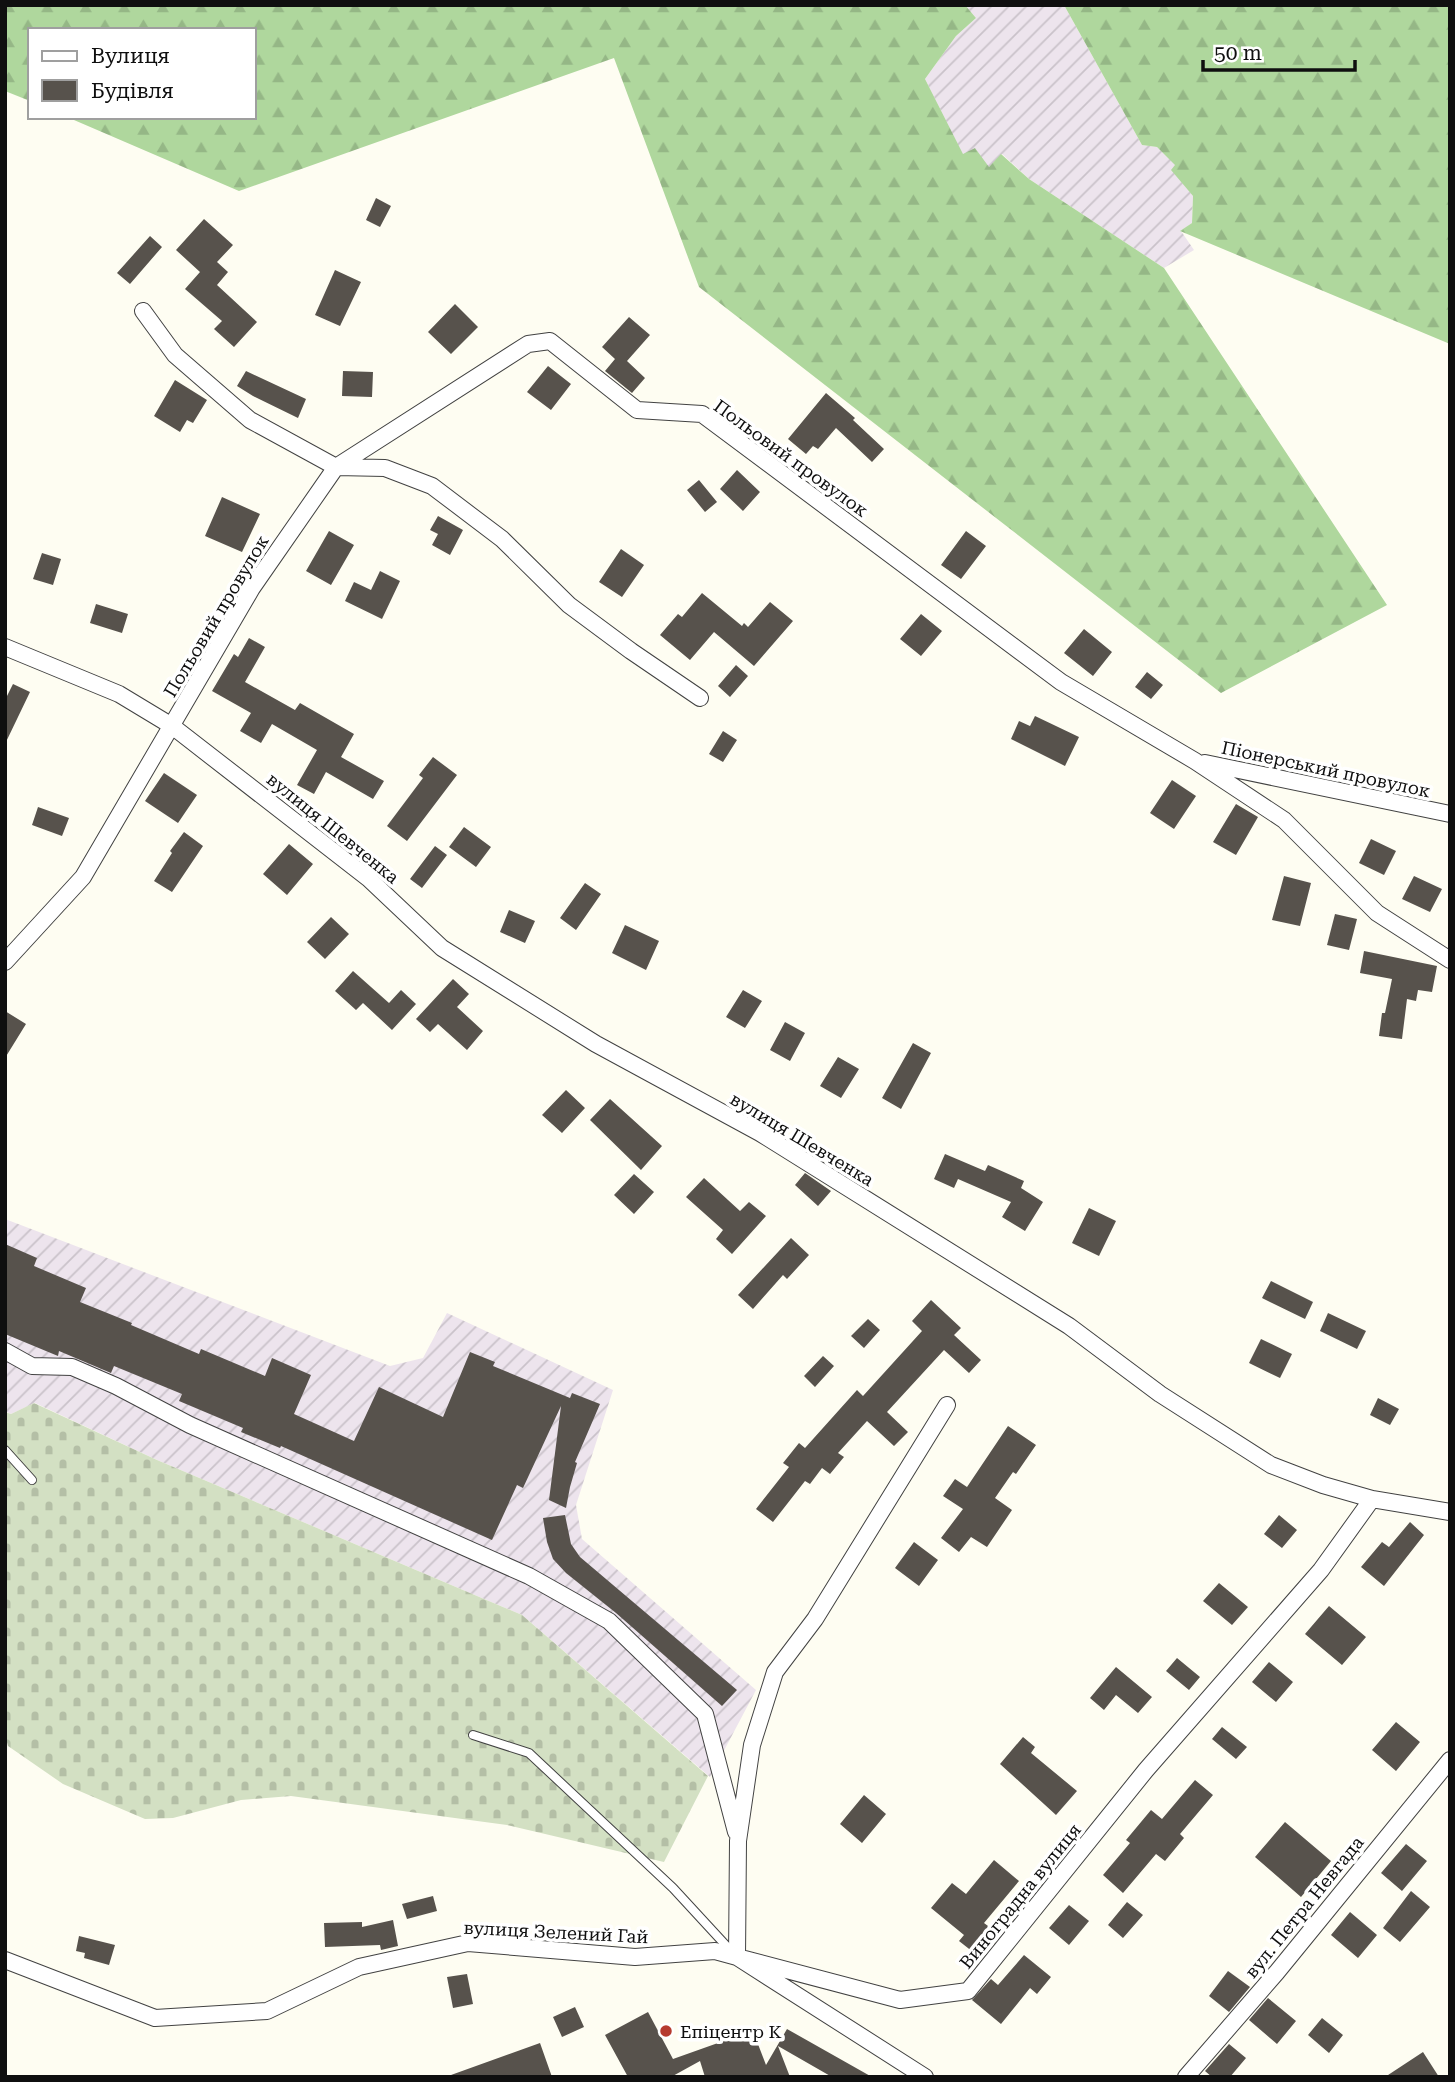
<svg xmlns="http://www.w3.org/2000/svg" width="1455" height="2082" viewBox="0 0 1455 2082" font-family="'Roboto Serif',serif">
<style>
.industrial{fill:url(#industrial-furrows)}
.forest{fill:url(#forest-firs)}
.cemetery{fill:url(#cemetery-stones)}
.building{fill:#57524c}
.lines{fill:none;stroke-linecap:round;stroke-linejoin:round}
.lane-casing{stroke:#424242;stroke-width:10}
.street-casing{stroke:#424242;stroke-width:18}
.lane{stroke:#fff;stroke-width:8}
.street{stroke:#fff;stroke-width:16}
.poi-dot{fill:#b63b2f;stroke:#fff;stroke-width:2.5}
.labels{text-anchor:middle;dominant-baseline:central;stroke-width:7;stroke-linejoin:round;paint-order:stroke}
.street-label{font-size:18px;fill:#0f0f0f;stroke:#fff}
.poi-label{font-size:18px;fill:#0f0f0f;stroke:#fff;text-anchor:start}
</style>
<defs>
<pattern id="industrial-furrows" width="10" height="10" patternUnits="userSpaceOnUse" patternTransform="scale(1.75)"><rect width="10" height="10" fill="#ede4ed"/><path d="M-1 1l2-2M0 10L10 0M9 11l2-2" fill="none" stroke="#cac2ca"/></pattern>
<pattern id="forest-firs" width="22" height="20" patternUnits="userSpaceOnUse" patternTransform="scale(1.75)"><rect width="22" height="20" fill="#afd79d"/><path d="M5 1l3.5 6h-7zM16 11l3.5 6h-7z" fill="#95b786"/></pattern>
<pattern id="cemetery-stones" width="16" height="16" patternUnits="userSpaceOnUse" patternTransform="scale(1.75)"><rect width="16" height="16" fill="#d3e0c3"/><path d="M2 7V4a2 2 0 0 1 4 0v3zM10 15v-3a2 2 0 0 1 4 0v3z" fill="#b4bfa6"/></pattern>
</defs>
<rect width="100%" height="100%" fill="#fefdf2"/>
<path class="industrial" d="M965,5H1064L1142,145L1157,147L1176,165L1172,170L1193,196L1192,223L1181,231L1194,250L1164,268L1029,179L1002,154L989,167L963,155L925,79L956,36L976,18Z
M5,1219L390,1366L423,1358L447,1313L613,1390L576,1505L582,1539L756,1690L710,1777L522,1615L157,1460L35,1403L11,1414L5,1411Z"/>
<path class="forest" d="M5,5H965L976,18L956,36L925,79L963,154L975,148L989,167L1001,154L1029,179L1164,268L1387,605L1221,693L699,287L614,58L239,191L67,117H254V30H30V101L5,91Z
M1064,5H1450V344L1180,231L1192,223L1193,196L1171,170L1175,165L1157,147L1142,145Z"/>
<path class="cemetery" d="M34,1403L157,1460L522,1615L708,1776L664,1862L507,1825L291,1796L241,1800L173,1818L145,1819L63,1784L8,1746L5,1735V1412L11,1414Z"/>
<path class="building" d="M376,198L391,206L380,227L366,220Z
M204,219L233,245L217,262L228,272L217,285L257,322L234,347L214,329L222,321L185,289L200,272L176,250Z
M150,236L162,247L130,284L117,273Z
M335,270L361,282L340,326L315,315Z
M455,304L478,327L451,354L428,332Z
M629,317L650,335L627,361L645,378L632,393L605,371L615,359L602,347Z
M548,366L571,384L551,410L527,392Z
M246,371L306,399L298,418L253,396L237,386Z
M343,371L373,372L372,397L342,396Z
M175,380L207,400L193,423L187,420L180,432L154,416Z
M826,393L855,418L853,420L884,449L872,462L836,428L818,449L813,446L806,454L788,439Z
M737,470L760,492L743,511L720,489Z
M699,480L717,502L705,512L687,490Z
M222,497L260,514L242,552L205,536Z
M438,516L463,530L450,555L432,545L438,534L430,530Z
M329,531L354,545L331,585L306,571Z
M966,531L986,546L961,579L941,565Z
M621,549L644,565L622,597L599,582Z
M42,553L61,559L53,585L33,579Z
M380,571L400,581L382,619L345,601L354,582L371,590Z
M702,593L742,626L744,623L748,627L770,602L793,621L754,666L714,632L690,660L660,635L678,614L682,617Z
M96,604L128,614L122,633L90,623Z
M921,614L942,631L921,656L900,639Z
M1084,629L1112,652L1093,676L1064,653Z
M249,638L265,647L245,682L295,710L300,703L354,734L341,757L384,781L373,799L326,772L314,794L297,785L317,750L272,724L261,743L240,731L251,713L212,691L234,654L238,657Z
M736,665L748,676L730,697L718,686Z
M1147,672L1163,685L1151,699L1135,687Z
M13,684L30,692L5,744V700Z
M1035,716L1079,737L1065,766L1011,739L1019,721L1030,726Z
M723,731L737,740L723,762L709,754Z
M433,757L457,775L407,841L387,826L423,778L419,775Z
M164,773L197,795L178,823L145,801Z
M1172,780L1196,796L1174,829L1150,813Z
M1236,804L1258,817L1236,855L1213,842Z
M38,807L69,818L62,836L32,825Z
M464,827L491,847L476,867L449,847Z
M184,832L203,846L172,892L154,881L172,853L170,851Z
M1371,839L1396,851L1384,875L1359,863Z
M289,844L313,864L287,895L263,874Z
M435,846L447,855L422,888L410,879Z
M1284,876L1311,883L1300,926L1272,920Z
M1414,876L1442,889L1430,912L1402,899Z
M585,883L601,894L576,930L560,918Z
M509,910L535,921L525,943L500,932Z
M1335,914L1357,919L1349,950L1327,945Z
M331,917L349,934L325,959L307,942Z
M625,925L659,941L646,970L612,953Z
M1364,951L1437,966L1432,992L1418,990L1416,1001L1407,999L1402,1039L1379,1036L1382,1013H1385L1392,979L1360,973Z
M353,971L389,1003L401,990L416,1004L392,1030L363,1003L356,1010L335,991Z
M453,979L469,994L457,1007L483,1031L467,1050L438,1024L430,1032L416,1019Z
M743,990L762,1001L745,1028L726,1017Z
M5,1011L26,1024L5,1058Z
M785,1022L805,1033L790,1061L770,1050Z
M913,1043L931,1053L901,1109L882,1098Z
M838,1057L859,1069L841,1098L820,1086Z
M566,1090L585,1108L562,1133L542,1115Z
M610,1099L662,1146L641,1170L590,1120Z
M945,1154L985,1171L988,1165L1024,1181L1021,1188L1043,1202L1025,1231L1002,1217L1011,1202L958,1179L954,1188L934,1179Z
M805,1173L831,1191L818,1206L795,1185Z
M634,1174L654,1192L634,1214L614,1195Z
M704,1178L740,1211L749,1202L766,1216L732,1254L716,1239L723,1230L686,1197Z
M1089,1208L1116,1221L1099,1256L1072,1243Z
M791,1238L809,1255L787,1279L783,1275L753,1309L738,1295Z
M5,1244L37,1258L34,1266L86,1288L80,1302L132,1323L131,1325L199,1354L201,1349L265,1376L272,1358L311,1375L294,1414L354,1441L379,1387L443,1417L470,1352L495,1362L493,1366L570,1398L572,1393L600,1404L575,1462L577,1463L570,1487L566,1508L549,1500L561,1406L523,1488L517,1485L492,1540L281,1446L280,1448L241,1432L243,1428L179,1401L182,1394L114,1366L111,1373L59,1351L58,1356L5,1334Z
M1271,1281L1313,1302L1305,1319L1262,1298Z
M931,1300L961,1328L954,1335L981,1360L969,1373L944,1350L887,1412L908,1432L894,1446L867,1421L838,1453L844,1457L830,1474L822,1468L810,1484L805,1481L773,1522L756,1509L789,1467L783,1463L799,1443L805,1448L857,1390L863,1396L922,1331L912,1321Z
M1328,1313L1366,1331L1357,1349L1320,1331Z
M868,1319L880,1330L864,1348L851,1336Z
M1261,1339L1292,1354L1280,1378L1249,1363Z
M823,1356L834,1366L815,1387L804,1376Z
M1378,1398L1399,1409L1390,1425L1370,1415Z
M1008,1426L1036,1445L1016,1474L1013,1472L995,1498L1012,1510L987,1547L971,1537L959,1552L941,1538L963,1509L943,1496L955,1479L967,1487Z
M565,1515L571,1544L580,1557L737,1690L722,1706L616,1613L566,1573L553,1559L547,1542L543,1518Z
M1279,1515L1297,1530L1282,1548L1264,1534Z
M1410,1522L1424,1535L1384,1586L1361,1567L1382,1542L1389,1547Z
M914,1542L938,1560L919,1586L895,1568Z
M1219,1583L1248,1607L1232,1625L1203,1601Z
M1329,1606L1366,1637L1342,1665L1305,1634Z
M1177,1658L1200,1677L1189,1690L1166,1671Z
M1269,1662L1293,1682L1276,1702L1252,1682Z
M1116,1667L1152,1697L1138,1713L1116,1695L1104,1710L1090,1698Z
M1396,1722L1420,1742L1396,1771L1372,1750Z
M1222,1727L1247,1747L1236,1759L1212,1739Z
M1023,1737L1035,1747L1031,1753L1077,1791L1056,1815L1000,1764Z
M1195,1780L1213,1795L1180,1834L1184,1838L1165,1861L1156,1854L1123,1893L1103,1875L1130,1843L1126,1840L1151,1810L1162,1819Z
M864,1795L886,1814L862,1843L840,1824Z
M1285,1822L1331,1861L1301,1897L1255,1857Z
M1406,1844L1427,1861L1402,1891L1381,1873Z
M994,1860L1019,1881L984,1923L992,1929L973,1952L959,1941L964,1935L931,1908L952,1883L966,1894Z
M1411,1891L1430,1907L1400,1942L1383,1928Z
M433,1896L437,1911L407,1919L402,1904Z
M1127,1902L1143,1915L1123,1938L1108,1925Z
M1069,1905L1089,1921L1069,1945L1049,1928Z
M1350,1912L1377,1935L1358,1958L1331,1935Z
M393,1920L398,1946L381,1950L380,1945L325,1947L324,1923L362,1922V1927Z
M79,1936L115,1945L109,1965L84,1958L85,1953L76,1951Z
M1024,1955L1051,1977L1037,1994L1030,1988L1001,2024L972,2000L991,1979L998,1985Z
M1228,1971L1250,1987L1229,2012L1209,1996Z
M467,1974L473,2004L453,2008L447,1977Z
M1268,1998L1296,2021L1277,2044L1249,2020Z
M575,2007L584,2027L562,2037L553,2017Z
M648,2012L673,2059L732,2038L730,2034L751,2026L766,2065L787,2029L872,2077H832L778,2046L790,2077H705L700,2061L671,2077H628L605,2035Z
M1322,2018L1343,2035L1329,2053L1308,2035Z
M540,2043L552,2077H451V2075Z
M1229,2044L1246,2058L1230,2077H1212L1205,2071Z
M1423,2052L1439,2077H1385Z"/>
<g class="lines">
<defs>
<path id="lane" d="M5,1450L32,1480
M473,1735L529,1753L673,1888L732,1952"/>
<path id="street" d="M143,311L175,355L250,420L336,467L385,468L432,486L502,539L569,605L631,651L700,698
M5,647L119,694L172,726L369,879L442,948L596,1044L760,1133L1069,1326L1160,1394L1271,1465L1323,1485L1372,1499L1450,1512
M1205,763L1450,814
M5,962L83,877L252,588L336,467L528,344L550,341L637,410L702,414L1061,682L1195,761L1284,820L1377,913L1450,960
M5,1351L32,1366L72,1367L116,1386L190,1425L529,1576L609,1621L705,1714L736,1832
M947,1405L815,1619L775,1672L752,1745L738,1841L737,1957L900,2000L968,1991L1146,1770L1321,1570L1372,1499
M5,1960L155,2018L267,2011L359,1967L468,1943L635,1957L715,1951L737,1957L925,2077
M1186,2077L1277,1972L1450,1760"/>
</defs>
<use href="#lane" class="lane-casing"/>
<use href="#street" class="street-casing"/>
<use href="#lane" class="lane"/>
<use href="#street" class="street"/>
</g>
<circle class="poi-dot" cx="666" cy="2031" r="7"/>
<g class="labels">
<g class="street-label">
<text transform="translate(791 458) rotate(36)">Польовий провулок</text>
<text transform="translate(216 616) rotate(-59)">Польовий провулок</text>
<text transform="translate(1326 769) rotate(12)">Піонерський провулок</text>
<text transform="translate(333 828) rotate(39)">вулиця Шевченка</text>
<text transform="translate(802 1139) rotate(31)">вулиця Шевченка</text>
<text transform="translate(1020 1896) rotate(-51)">Виноградна вулиця</text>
<text transform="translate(1304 1907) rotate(-51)">вул. Петра Невгада</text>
<text transform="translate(556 1932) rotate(3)">вулиця Зелений Гай</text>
</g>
<g class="poi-label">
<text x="680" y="2031">Епіцентр К</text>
</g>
</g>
<rect width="1455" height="2082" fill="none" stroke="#0f0f0f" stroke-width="14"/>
<rect x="28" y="28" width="228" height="91" fill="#ffffff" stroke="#9f9f9f" stroke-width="2"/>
<rect x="42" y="51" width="35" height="10" fill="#ffffff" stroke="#9f9f9f" stroke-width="2"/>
<text x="91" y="63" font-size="21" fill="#0f0f0f">Вулиця</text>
<rect x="42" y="80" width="35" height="21" fill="#57524c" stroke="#9f9f9f" stroke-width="2"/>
<text x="91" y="98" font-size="21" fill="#0f0f0f">Будівля</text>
<path d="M1203 60v10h152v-10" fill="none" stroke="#0f0f0f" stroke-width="3.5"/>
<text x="1214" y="60" font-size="21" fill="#0f0f0f" stroke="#ffffff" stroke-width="5" paint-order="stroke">50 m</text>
</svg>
